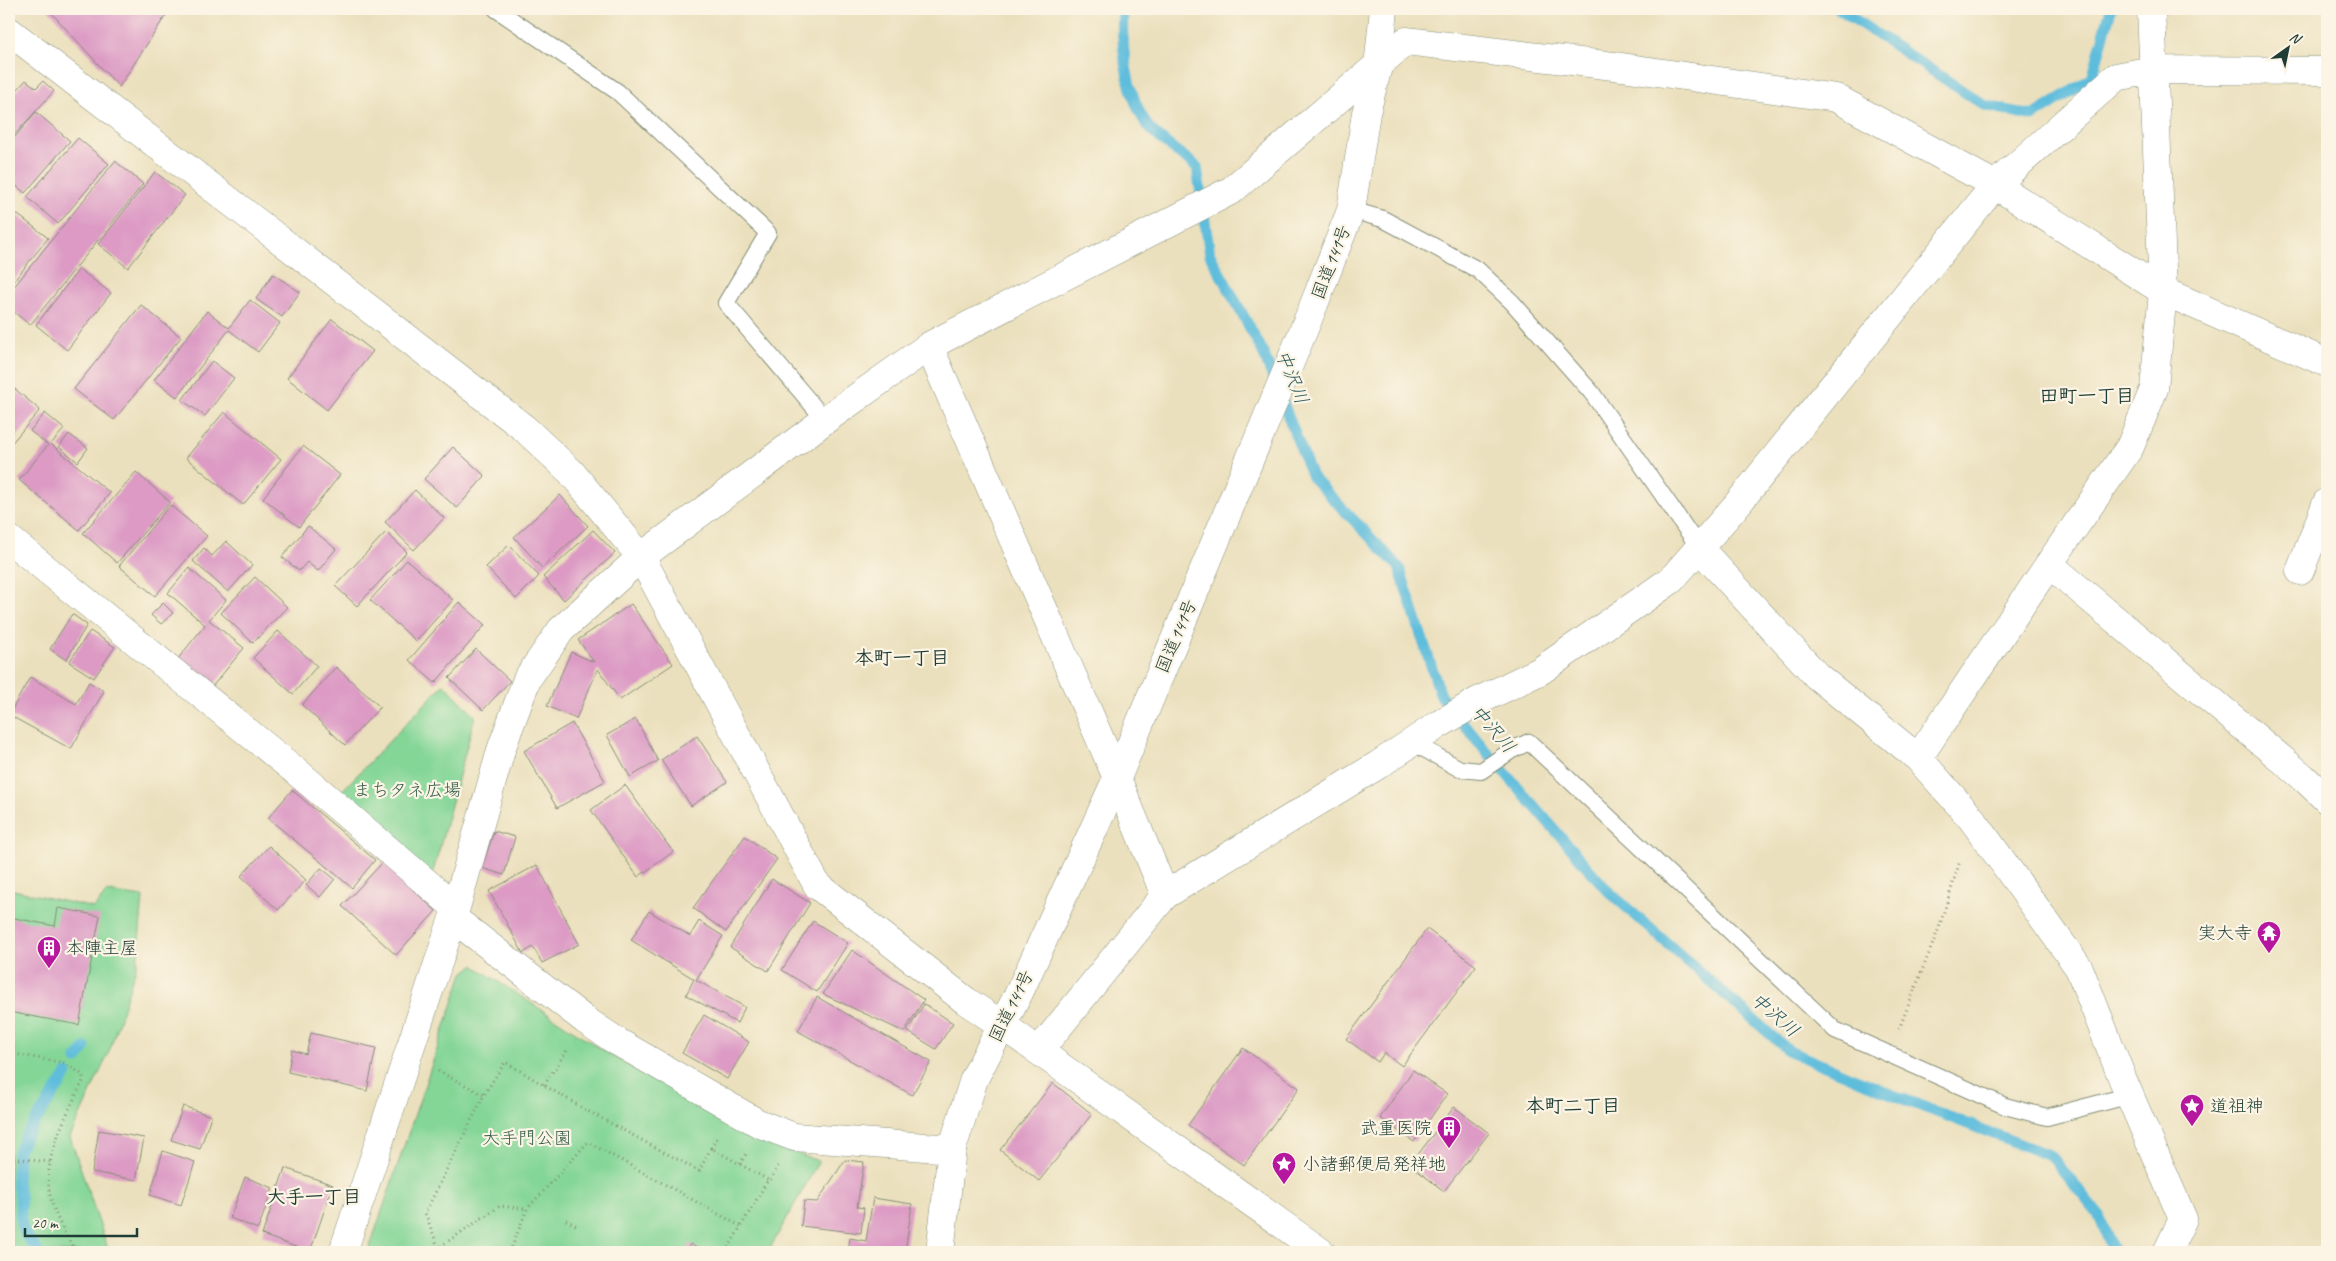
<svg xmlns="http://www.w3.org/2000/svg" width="2336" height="1261" viewBox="0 0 2336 1261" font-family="Caveat,'Klee One',sans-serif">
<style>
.green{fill:#84d697;stroke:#528a66}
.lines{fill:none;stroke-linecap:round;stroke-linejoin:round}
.stream{stroke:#5ebddc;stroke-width:11}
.building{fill:#dc9ac4}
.lane-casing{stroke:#858e78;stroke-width:18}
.street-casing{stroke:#858e78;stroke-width:29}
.secondary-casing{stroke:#858e78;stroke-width:29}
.highway-casing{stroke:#858e78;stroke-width:29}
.path{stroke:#858e78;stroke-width:3;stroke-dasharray:1 4;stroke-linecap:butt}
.lane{stroke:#fff;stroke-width:16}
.street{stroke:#fff;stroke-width:28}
.secondary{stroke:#fff;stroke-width:28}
.highway{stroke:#fff;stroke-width:28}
.labels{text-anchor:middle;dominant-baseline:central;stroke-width:4.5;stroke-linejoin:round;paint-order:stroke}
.street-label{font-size:18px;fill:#1f3d34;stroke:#fcf5e5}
.park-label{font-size:18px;fill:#335c48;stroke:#fcf5e5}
.poi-label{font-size:18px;fill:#1f3d34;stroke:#fcf5e5;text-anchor:start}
.water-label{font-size:19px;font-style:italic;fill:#2f5d5e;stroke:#fcf5e5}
.neighbourhood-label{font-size:19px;font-weight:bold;fill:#1f3d34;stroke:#fcf5e5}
</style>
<rect width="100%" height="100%" fill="#fcf5e5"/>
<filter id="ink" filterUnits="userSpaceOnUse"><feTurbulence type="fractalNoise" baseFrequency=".02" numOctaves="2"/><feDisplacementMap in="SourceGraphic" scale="10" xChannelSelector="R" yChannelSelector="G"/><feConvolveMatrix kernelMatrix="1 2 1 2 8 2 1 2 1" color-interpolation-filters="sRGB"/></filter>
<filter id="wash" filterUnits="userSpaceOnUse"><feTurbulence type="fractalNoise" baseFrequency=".0096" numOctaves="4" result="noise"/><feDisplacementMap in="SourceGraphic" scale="20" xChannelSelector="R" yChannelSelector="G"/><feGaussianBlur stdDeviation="1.12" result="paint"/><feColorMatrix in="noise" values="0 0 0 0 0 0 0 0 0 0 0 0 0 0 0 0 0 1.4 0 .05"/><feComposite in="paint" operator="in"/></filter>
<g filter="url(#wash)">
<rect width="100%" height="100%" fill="#ebe0bd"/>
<path class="green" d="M444,684L475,716L432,876L338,795Z
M9,889L94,908L107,892L143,897L137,964L109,1052L70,1137L109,1252H9Z
M473,965L615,1058L803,1156L819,1161L768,1252H368L463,973Z"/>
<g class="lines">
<path class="stream" d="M1123,9C1121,46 1126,93 1147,125C1154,136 1185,157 1197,167L1210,255L1262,350L1312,477L1399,567L1441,696L1481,745L1608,891L1789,1051L1908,1101L2051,1156L2098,1214L2114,1252
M1839,9L1984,105L2033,116L2092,78L2111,9
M77,1059L85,1048
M38,1252L24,1233L21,1223L20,1195L17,1184L18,1152L26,1135L67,1074"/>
</g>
<g id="blocks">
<path class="building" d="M48,9H170L119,87Z
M26,80L36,88L43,81L54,91L9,141V99Z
M36,112L70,141L25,193L9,180V144Z
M78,138L109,164L58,224L27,197Z
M115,161L143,184L30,325L9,308V293Z
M155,172L185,195L128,268L98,244Z
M13,211L48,238L9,287V217Z
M79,269L111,293L67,350L36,325Z
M273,274L300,292L282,317L256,299Z
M250,300L280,323L258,352L229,330L177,397L154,380L207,311L229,328Z
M141,305L181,337L114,420L74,389Z
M332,319L373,351L327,410L287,378Z
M212,361L234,378L205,416L182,400Z
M9,384L40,410L9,446Z
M224,412L281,459L243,505L186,458Z
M45,413L64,429L51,444L110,493L79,530L19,480L48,445L30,431Z
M69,434L88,448L78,462L59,447Z
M303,446L340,475L299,527L263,498Z
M453,447L485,476L457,508L424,479Z
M136,472L170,502L117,563L83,533Z
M415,490L444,518L414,550L385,522Z
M560,495L588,526L542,568L514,537Z
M170,505L207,536L155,596L119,566Z
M308,526L336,549L318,571L307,562L299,571L282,557Z
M593,530L615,553L564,600L543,577Z
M386,532L407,552L357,606L335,586Z
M226,541L252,565L228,592L193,561L204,548L212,556Z
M509,545L539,576L516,599L486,567Z
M407,560L453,600L416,641L370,600Z
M189,568L226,600L209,620L244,648L211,688L177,660L205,625L168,593Z
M255,577L287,607L253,643L221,613Z
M459,602L485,625L435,683L409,660Z
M163,603L173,613L161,624L151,615Z
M631,604L673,664L620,700L598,669L576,719L547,706L571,652L594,662L578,640Z
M72,614L87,625L66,660L50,649Z
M90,631L115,647L94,678L69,662Z
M278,631L317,666L293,694L253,658Z
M476,649L510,681L483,710L449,678Z
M336,667L380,707L345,745L302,705Z
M30,677L76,704L89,682L104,691L71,749L9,715Z
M636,719L658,761L630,777L607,735Z
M572,723L605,781L557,808L524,751Z
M697,736L727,782L691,806L661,760Z
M625,785L673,852L638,877L591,810Z
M292,790L375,860L352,888L268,818Z
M494,831L515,837L504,875L482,868Z
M745,836L777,859L726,932L693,908Z
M269,846L306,880L278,910L241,876Z
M383,862L436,911L396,955L342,906Z
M537,865L579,944L542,963L533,947L523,953L489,891Z
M321,868L335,879L320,897L306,885Z
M772,879L810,903L768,971L730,947Z
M58,908L100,916L79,1025L9,1012V917L55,926Z
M649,911L690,936L699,921L723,936L696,980L745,1007L737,1023L686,995L694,979L631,940Z
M813,921L848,943L817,992L782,970Z
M1427,929L1476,966L1402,1066L1384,1053L1378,1062L1346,1039Z
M852,950L924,1000L904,1032L823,994Z
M817,997L931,1062L912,1095L798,1031Z
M924,1004L953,1023L936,1049L907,1031Z
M704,1015L749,1042L727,1079L682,1053Z
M311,1033L376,1048L367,1091L288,1072L292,1050L306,1054Z
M1243,1048L1299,1088L1244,1165L1188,1125Z
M1413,1070L1447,1094L1414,1142L1380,1118Z
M1053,1083L1092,1114L1039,1181L1000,1150Z
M183,1106L211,1116L200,1149L171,1140Z
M1454,1107L1489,1133L1444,1191L1410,1165Z
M99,1130L144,1138L136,1180L92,1172Z
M163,1151L195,1162L181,1205L150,1195Z
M845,1160L864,1162L857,1207L864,1208L861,1233L801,1226L804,1201L817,1202Z
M285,1168L333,1185L310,1252L262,1235Z
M245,1177L273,1188L258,1229L230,1218Z
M873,1198L912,1204L905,1252H848L850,1238L866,1241Z
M690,1244L704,1252H686Z"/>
</g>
</g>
<g filter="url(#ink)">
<use href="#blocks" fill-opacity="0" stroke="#858e78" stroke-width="1"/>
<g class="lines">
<defs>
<path id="lane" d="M496,9L618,92L768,233L726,303L825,420
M1351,210L1383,219L1478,270L1512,302L1592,393L1700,549
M1412,742L1460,769L1481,771L1512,750L1529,742L1835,1030L2005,1106L2047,1117L2131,1095"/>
<path id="street" d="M9,31L524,428L571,472L641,557L817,885L966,1001L1002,1025
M929,346L1117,778L1165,895
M9,539L297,772L455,907
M1700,549L1817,676L1918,758L1972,819L2079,968L2123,1080L2183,1219L2167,1252
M2049,564L2303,777L2327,800
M2300,571L2327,502
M1918,758L2049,564L2130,447L2154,389L2163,291L2151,9
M453,918L585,1020L618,1042L758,1123L794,1137L952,1149
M1039,1051L1165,895L1378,765L1438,725L1478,701L1540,671L1671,580L1735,507L1995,185L2116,77L2153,70L2327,71
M343,1252L453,918L502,747L527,679L561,630L641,557L825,420L929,346L1232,190L1406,41L1622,67L1836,98L1995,185L2163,291L2327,363"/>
<path id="secondary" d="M1002,1025L1321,1252"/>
<path id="highway" d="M940,1252L952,1149L974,1079L1019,993L1117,778L1309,317L1351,210L1366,113L1378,67L1384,9"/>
</defs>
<use href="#lane" class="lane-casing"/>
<use href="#street" class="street-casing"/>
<use href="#secondary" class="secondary-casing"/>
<use href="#highway" class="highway-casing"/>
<path class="path" d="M1899,1029L1939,928L1960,861
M9,1053L65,1063L83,1075V1081C69,1109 44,1157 49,1188C51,1210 65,1234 76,1252
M438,1071L484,1095
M544,1085L568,1049
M711,1148L717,1138
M9,1158L52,1162
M740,1164L746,1154
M566,1220L577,1226
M432,1252L500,1206L527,1209
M440,1252L425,1213L484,1095L505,1062L586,1110L699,1171L711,1148L770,1181L778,1166
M510,1252L527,1209L588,1142L742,1227
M726,1252L768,1180"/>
<use href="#lane" class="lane"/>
<use href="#street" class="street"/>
<use href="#secondary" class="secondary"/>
<use href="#highway" class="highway"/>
</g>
</g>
<defs>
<symbol id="temple-pin" viewBox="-11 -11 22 30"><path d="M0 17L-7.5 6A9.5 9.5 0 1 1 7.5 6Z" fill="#b5179e" stroke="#fcf5e5"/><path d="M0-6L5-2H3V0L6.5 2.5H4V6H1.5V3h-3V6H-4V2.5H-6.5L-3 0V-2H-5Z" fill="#fff"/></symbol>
<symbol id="building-pin" viewBox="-11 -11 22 30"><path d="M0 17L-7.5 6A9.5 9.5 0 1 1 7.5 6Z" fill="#b5179e" stroke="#fcf5e5"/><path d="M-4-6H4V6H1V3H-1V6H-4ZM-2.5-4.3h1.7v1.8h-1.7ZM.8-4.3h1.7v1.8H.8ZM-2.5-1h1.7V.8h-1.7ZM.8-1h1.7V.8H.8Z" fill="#fff"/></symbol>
<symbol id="sight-pin" viewBox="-11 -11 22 30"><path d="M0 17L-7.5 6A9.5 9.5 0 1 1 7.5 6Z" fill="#b5179e" stroke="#fcf5e5"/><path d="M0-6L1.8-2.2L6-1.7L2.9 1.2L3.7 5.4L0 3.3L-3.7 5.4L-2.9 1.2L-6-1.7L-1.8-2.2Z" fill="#fff"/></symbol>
</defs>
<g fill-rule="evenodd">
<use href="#temple-pin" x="2255" y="919" width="28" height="38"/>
<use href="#building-pin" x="35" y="934" width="28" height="38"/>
<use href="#sight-pin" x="2178" y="1092" width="28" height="38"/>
<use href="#building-pin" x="1435" y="1114" width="28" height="38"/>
<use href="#sight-pin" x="1270" y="1150" width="28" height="38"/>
</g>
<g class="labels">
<g class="street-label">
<text transform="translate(1331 262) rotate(-69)">国道141号</text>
<text transform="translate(1176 636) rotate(-67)">国道141号</text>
<text transform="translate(1011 1006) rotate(-64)">国道141号</text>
</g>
<g class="park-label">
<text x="407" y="790">まちタネ広場</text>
<text x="527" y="1138">大手門公園</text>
</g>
<g class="poi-label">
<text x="2252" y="933" text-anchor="end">実大寺</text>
<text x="66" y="948">本陣主屋</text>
<text x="2210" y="1106">道祖神</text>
<text x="1432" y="1128" text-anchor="end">武重医院</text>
<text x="1302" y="1164">小諸郵便局発祥地</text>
</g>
<g class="water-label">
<text transform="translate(1292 377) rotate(68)">中沢川</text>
<text transform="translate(1493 729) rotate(49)">中沢川</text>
<text transform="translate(1775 1015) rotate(41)">中沢川</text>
</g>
<g class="neighbourhood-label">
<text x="2087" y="396">田町一丁目</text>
<text x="902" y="658">本町一丁目</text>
<text x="1573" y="1106">本町二丁目</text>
<text x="314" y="1197">大手一丁目</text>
</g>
</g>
<rect width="2336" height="1261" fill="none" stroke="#fcf5e5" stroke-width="30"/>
<g transform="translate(2288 48) rotate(33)" stroke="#fcf5e5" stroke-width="4" paint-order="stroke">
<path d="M0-4L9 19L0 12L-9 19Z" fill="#1f3d34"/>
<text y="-8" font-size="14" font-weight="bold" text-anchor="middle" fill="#1f3d34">N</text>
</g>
<path d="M25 1228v8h112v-8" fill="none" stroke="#1f3d34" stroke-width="2.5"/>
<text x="32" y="1228" font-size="15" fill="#1f3d34" stroke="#fcf5e5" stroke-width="4" paint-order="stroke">20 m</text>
</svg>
